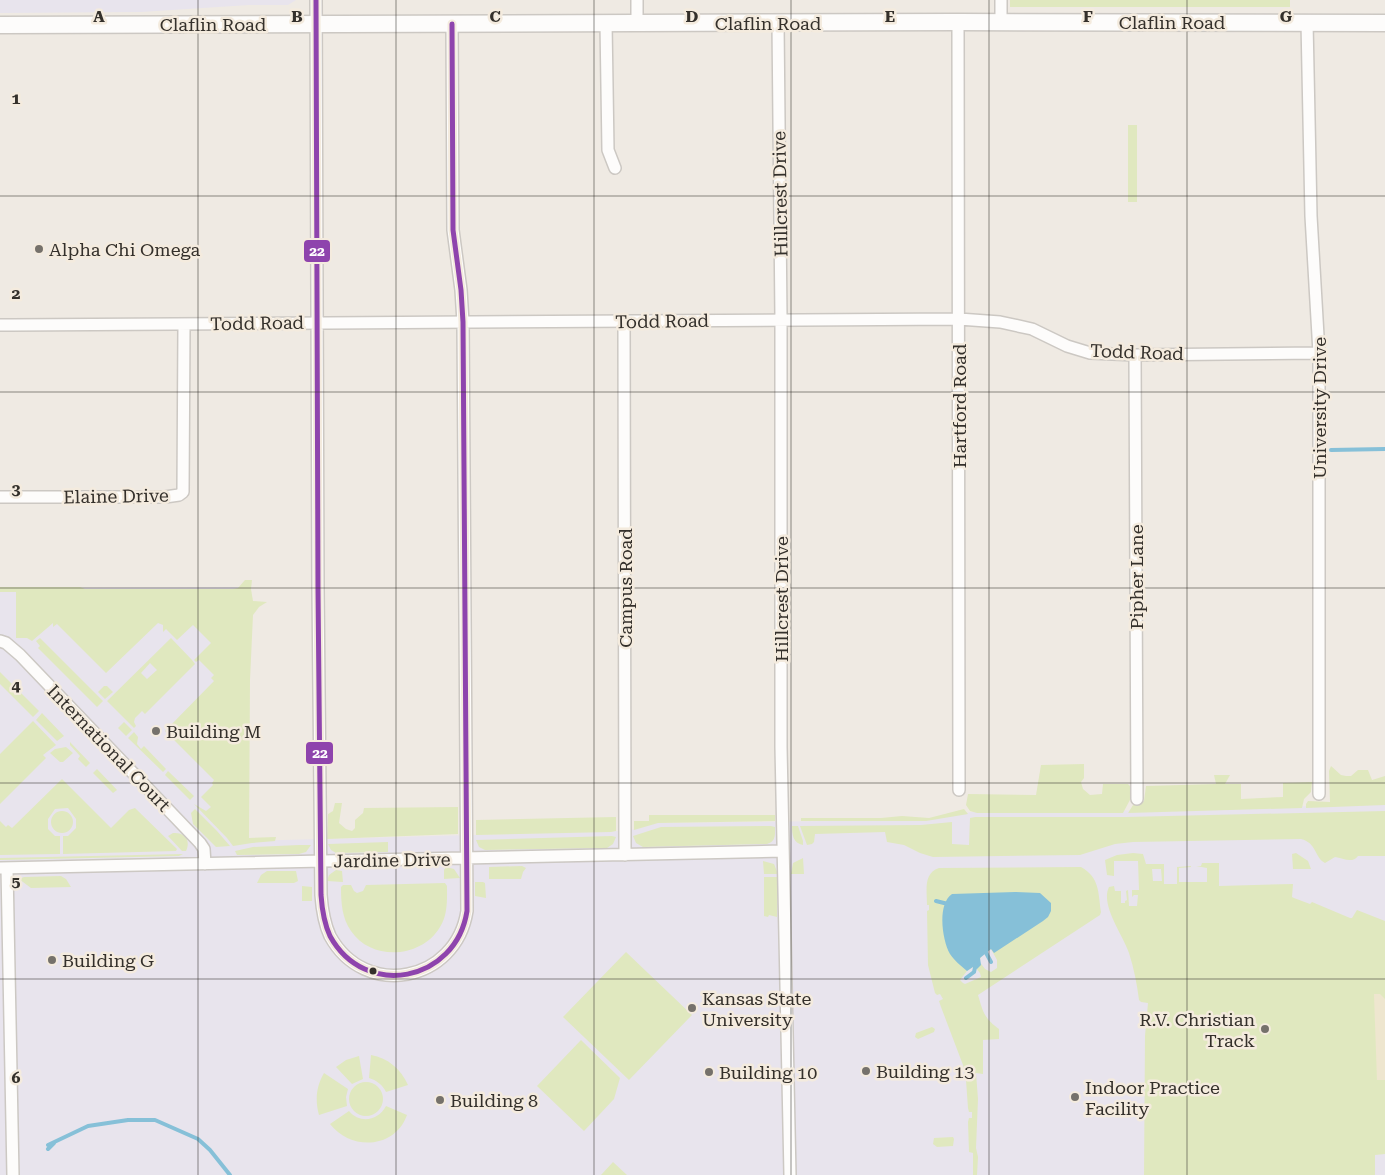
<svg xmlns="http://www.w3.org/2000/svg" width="1385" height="1175" viewBox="0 0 1385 1175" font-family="'Roboto Serif',serif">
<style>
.education{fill:#e8e4ed}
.green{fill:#e0e8bf;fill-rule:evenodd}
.sand{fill:#eee6cf}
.water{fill:#86c0d8}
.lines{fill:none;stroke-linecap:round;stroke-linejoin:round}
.stream{stroke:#86c0d8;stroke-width:4}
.street-casing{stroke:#ccc8c3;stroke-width:14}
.secondary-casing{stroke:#ccc8c3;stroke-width:19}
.street{stroke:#fdfcfb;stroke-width:11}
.secondary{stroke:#fdfcfb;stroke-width:16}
.bus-1-casing{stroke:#f4ebde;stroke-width:9}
.bus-1{stroke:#8e44ad;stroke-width:5}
.grid{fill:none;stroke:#34302b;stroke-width:1;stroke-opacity:0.55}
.poi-dot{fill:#75716b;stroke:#f4ebde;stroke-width:2}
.bus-dot{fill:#34302b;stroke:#f4ebde;stroke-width:2}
.labels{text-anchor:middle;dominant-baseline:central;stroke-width:5;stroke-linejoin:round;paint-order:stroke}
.street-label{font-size:18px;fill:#34302b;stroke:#f4ebde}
.poi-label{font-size:18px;fill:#34302b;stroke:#f4ebde;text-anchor:start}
.grid-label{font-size:16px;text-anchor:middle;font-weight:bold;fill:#34302b;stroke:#f4ebde;stroke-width:5;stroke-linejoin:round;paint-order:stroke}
.line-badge{stroke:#f4ebde;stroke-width:2}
.badge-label{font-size:14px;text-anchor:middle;font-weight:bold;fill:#fff}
</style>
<rect width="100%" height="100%" fill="#efeae3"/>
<path class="education" d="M0,0H296L288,5H249L141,12L0,13Z
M250,587L247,841L620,831L637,829L656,823L928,820L971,812L1174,810L1385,804V1175H0V588Z"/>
<path class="green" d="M1010,0H1290V7H1010Z
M1128,125H1137V202H1128Z
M245,580H252L251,589L253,601L267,602L259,607L253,615L250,680L249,838L276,837L275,841L252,843L233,846L227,838L194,804L206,811L211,807L201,797L213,785L212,783L214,780L165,731L214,681L211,678L214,675L199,660L196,662L194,660L211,643L193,625L177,640L166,629L163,632V625L158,623L106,673L57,624L53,627V623L32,641L27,638H16V592H0V587H80L85,589H233L238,588Z
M40,638L103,701L97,707L38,648L40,646L36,641Z
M171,638L192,660L195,664L145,714L142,711L135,718L134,722L136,726L134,728L107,701ZM150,663L157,670L147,679L141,673Z
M0,672L39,711L33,717L0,684Z
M104,686H107L113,692L105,699L98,692Z
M42,713L64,736L57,741L36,720Z
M33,721L56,745L43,755L46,758L0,804V754Z
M124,722L132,730L126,736L118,728Z
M134,732L138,737L137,744L141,749L144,746L166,769L163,772L128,738Z
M70,742L90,763L86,767L78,759L80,756L70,745Z
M66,747L73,753L63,762H60L50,753L55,749Z
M1084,764V778L1081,782L1083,789L1090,795L1102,794L1103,784H1128L1130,786L1131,798L1123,813H977L970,811L966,805L968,794L1036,795L1041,765Z
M1331,766L1341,775L1346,776H1351L1358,770H1368L1372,780L1385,776V805L1306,808V804L1308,801L1330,802L1329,771Z
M97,769L117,790L113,793L93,773Z
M168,771L194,796L190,800L165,775Z
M1214,775H1230L1225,784H1241V799L1283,797V783L1312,782L1311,792L1304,799L1302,808L1128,813L1135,802H1142L1144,801L1146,786L1216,784Z
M62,779L111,828L129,810L135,808L177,849L176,851L63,854V836H68L76,828V819L68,808L55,809L48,819V829L55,836H60V854L0,855V821L6,827L8,825L12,828Z
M335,803H342L339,823L346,829L352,831L355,828V820L363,813L364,808L458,807V834L327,839L328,814L333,811Z
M195,809L217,831L230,846L216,847L193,824L191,813Z
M964,809L968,814L926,821H801V818H881L902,816L929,818Z
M51 822a11 11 0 1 1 22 0a11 11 0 1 1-22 0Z
M1385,811V856H1358C1352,864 1343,858 1335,857L1325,863C1314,857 1317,843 1301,839L1133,842L1115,844L1080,855L933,857L920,853L904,845L887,842L885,832L815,834L814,842L812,844L807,845L800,826L921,825L952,822V844L969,845L970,818L975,817H1126Z
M649,815H775V821L658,823L634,830V821H649Z
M616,817V831L611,832L476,835V820Z
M771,826L775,827C775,835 776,841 767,844L643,847L636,843L633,836L661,827Z
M792,826H798L803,841V845C793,843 792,835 792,826Z
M173,833C185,832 191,840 186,851H182L168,836Z
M612,836L616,837L613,844L607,848L485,850L479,847L476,840Z
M388,842V852L336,853L331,850L328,844Z
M299,845H311L306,852L299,854L237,855L235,851L253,847Z
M1133,853L1143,854L1146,864H1164V884H1177V867L1191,866V867L1179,868V882H1207V868L1196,866H1201L1202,863H1219V886L1293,884L1292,897L1294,898L1310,904L1312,902L1350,918H1352L1357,910L1385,921V1154L1375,1155V1175H1144L1145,1036L1148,1003L1141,1002L1139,1000C1137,984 1134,969 1129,953C1123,935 1100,905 1109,887L1114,886L1115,891H1121V903H1125V901L1127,900L1126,891L1128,890L1129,906H1137L1138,895H1134L1132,897V890H1139L1138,861H1114V876L1107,875L1105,860L1117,855ZM1152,869H1161L1162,881H1153Z
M1296,853L1308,861L1311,869H1293L1292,854Z
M183,854L179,856L0,860V858Z
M803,858L804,874H791L793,863Z
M763,861L774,864L778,874H764Z
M522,866L526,868L523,872L521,879H489V867Z
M446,867L454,869L460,878L444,879V870Z
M1081,867C1100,878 1098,892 1101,912L1100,915L978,995C983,1012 984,1018 999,1029V1039L983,1040V1074L976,1073L978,1099L976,1148L978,1157L977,1175H973V1153L969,1152L968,1122L969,1118H972V1112H969L968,1108L966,1080L963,1065L941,1007L939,1001L943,999L940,994L937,995L935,993L928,965L927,911L929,910V905H927C927,891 923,873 939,868ZM991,949L997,960V968L991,972L985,969L979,961L982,955ZM973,967H975L980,973L981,977L965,984L963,983L960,980L967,971Z
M336,870L342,871L343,882L327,881L329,875Z
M267,871H296L298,881L294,883H257L261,875Z
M61,876L66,879L71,887L31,888L19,879L24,877Z
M764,877H778L777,917L769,915L768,917L764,916Z
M475,882H483L485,883L486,898L475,896Z
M445,883L447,886C447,899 448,915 440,927C422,958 372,962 351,931C342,918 341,903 341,887L343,885H351L354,891L357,893L363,891L366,885Z
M302,886L312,887V901H302Z
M626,952L692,1015L629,1080L563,1017Z
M932,1027L935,1029L934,1032L918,1039L915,1037L916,1033Z
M581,1040L620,1078L614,1099L584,1131L537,1086Z
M371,1055C388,1058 401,1069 408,1085L386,1092C383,1085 376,1080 369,1078Z
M359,1056L363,1079L352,1084L336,1067L346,1060Z
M324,1073L348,1089L346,1097L347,1106L319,1115C315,1100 316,1087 324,1073Z
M349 1099a17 17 0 1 1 34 0a17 17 0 1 1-34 0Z
M386,1106L407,1115C395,1149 351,1151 330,1124L349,1111C360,1124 378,1121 386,1106Z
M953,1137L954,1139L953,1146L937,1147L933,1144L934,1138Z
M613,1162L627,1175H601Z"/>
<path class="sand" d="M1374,994H1380L1385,999V1080H1377Z"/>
<path class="water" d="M1015,892L1040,893L1051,903V911L1048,917L1043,921L994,953L991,949L980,958L981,965L977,969L973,967L967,971C961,966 954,960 950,954C942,940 937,904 952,894Z"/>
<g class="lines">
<path class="stream" d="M1331,450L1385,449
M936,901L948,904
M984,949L991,962
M966,978L974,972L976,963
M48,1145L88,1126L128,1120H155L198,1139L210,1150L230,1175
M48,1149L54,1143"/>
<defs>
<path id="street" d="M316,0L318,589L321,895C322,909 324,923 330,936C365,1000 456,982 467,911L463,322L461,290L453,230L452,24
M637,0V23
M958,22L959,790
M1001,22V0
M1307,22L1311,216L1319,353V794
M606,23L608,150L615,168
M778,23L781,319V747L790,1175
M624,321L625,855
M0,325C320,323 640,319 959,319L1000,322L1032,329L1067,346L1090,353L1135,355L1319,353
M1135,355L1137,799
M0,497H165L179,495L183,492L184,325
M0,641L6,643L20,655L200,843L204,849L205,864
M0,868L783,851
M7,868L13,1175"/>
<path id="secondary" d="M0,25L958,22L1385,23"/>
</defs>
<use href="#street" class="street-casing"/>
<use href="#secondary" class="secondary-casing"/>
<use href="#street" class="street"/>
<use href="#secondary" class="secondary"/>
<defs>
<path id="bus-1" d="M316,0L318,589L321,895C322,909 324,923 330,936C365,1000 456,982 467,911L463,322L461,290L453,230L452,24"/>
</defs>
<use href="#bus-1" class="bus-1-casing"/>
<use href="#bus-1" class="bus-1"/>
</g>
<path class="grid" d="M198,0V1175M396,0V1175M594,0V1175M791,0V1175M989,0V1175M1187,0V1175M0,196H1385M0,392H1385M0,588H1385M0,783H1385M0,979H1385"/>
<g class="poi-dot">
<circle cx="39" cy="249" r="5"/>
<circle cx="156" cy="731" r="5"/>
<circle cx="52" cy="960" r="5"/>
<circle cx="692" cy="1008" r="5"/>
<circle cx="1265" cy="1029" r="5"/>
<circle cx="866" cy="1071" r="5"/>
<circle cx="709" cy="1072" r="5"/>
<circle cx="1075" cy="1097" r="5"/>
<circle cx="440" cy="1100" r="5"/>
</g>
<circle class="bus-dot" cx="373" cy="971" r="4.5"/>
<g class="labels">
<g class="street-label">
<text x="1172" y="22">Claflin Road</text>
<text x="768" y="23">Claflin Road</text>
<text x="213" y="24">Claflin Road</text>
<text transform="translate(780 194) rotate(-91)">Hillcrest Drive</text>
<text transform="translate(662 321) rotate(-1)">Todd Road</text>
<text transform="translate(257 323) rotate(-1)">Todd Road</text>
<text transform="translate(1137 352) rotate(2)">Todd Road</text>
<text transform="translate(959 406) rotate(-90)">Hartford Road</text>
<text transform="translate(1319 408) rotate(-90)">University Drive</text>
<text transform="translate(116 496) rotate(-1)">Elaine Drive</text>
<text transform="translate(1136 577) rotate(-90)">Pipher Lane</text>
<text transform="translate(625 588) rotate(-90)">Campus Road</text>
<text transform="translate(781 599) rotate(-90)">Hillcrest Drive</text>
<text transform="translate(109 748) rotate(46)">International Court</text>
<text transform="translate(392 860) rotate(-1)">Jardine Drive</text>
</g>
<g class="poi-label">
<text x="49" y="249">Alpha Chi Omega</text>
<text x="166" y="731">Building M</text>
<text x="62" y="960">Building G</text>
<text x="702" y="998">Kansas State<tspan x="702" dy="21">University</tspan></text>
<text x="1255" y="1019" text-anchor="end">R.V. Christian<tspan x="1255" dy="21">Track</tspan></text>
<text x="876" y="1071">Building 13</text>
<text x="719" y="1072">Building 10</text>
<text x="1085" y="1087">Indoor Practice<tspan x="1085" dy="21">Facility</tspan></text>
<text x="450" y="1100">Building 8</text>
</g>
</g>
<g class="grid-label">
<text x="99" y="22">A</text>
<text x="297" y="22">B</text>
<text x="495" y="22">C</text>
<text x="692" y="22">D</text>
<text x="890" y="22">E</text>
<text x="1088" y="22">F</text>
<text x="1286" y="22">G</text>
<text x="16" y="104">1</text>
<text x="16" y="299">2</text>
<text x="16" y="495">3</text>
<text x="16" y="691">4</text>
<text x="16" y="887">5</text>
<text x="16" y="1083">6</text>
</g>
<g class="line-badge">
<rect x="303" y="239" width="28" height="24" rx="5" fill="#8e44ad"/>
<rect x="305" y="741" width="29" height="24" rx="5" fill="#8e44ad"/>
</g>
<g class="badge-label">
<text x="317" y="256">22</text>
<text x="320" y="758">22</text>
</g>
</svg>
